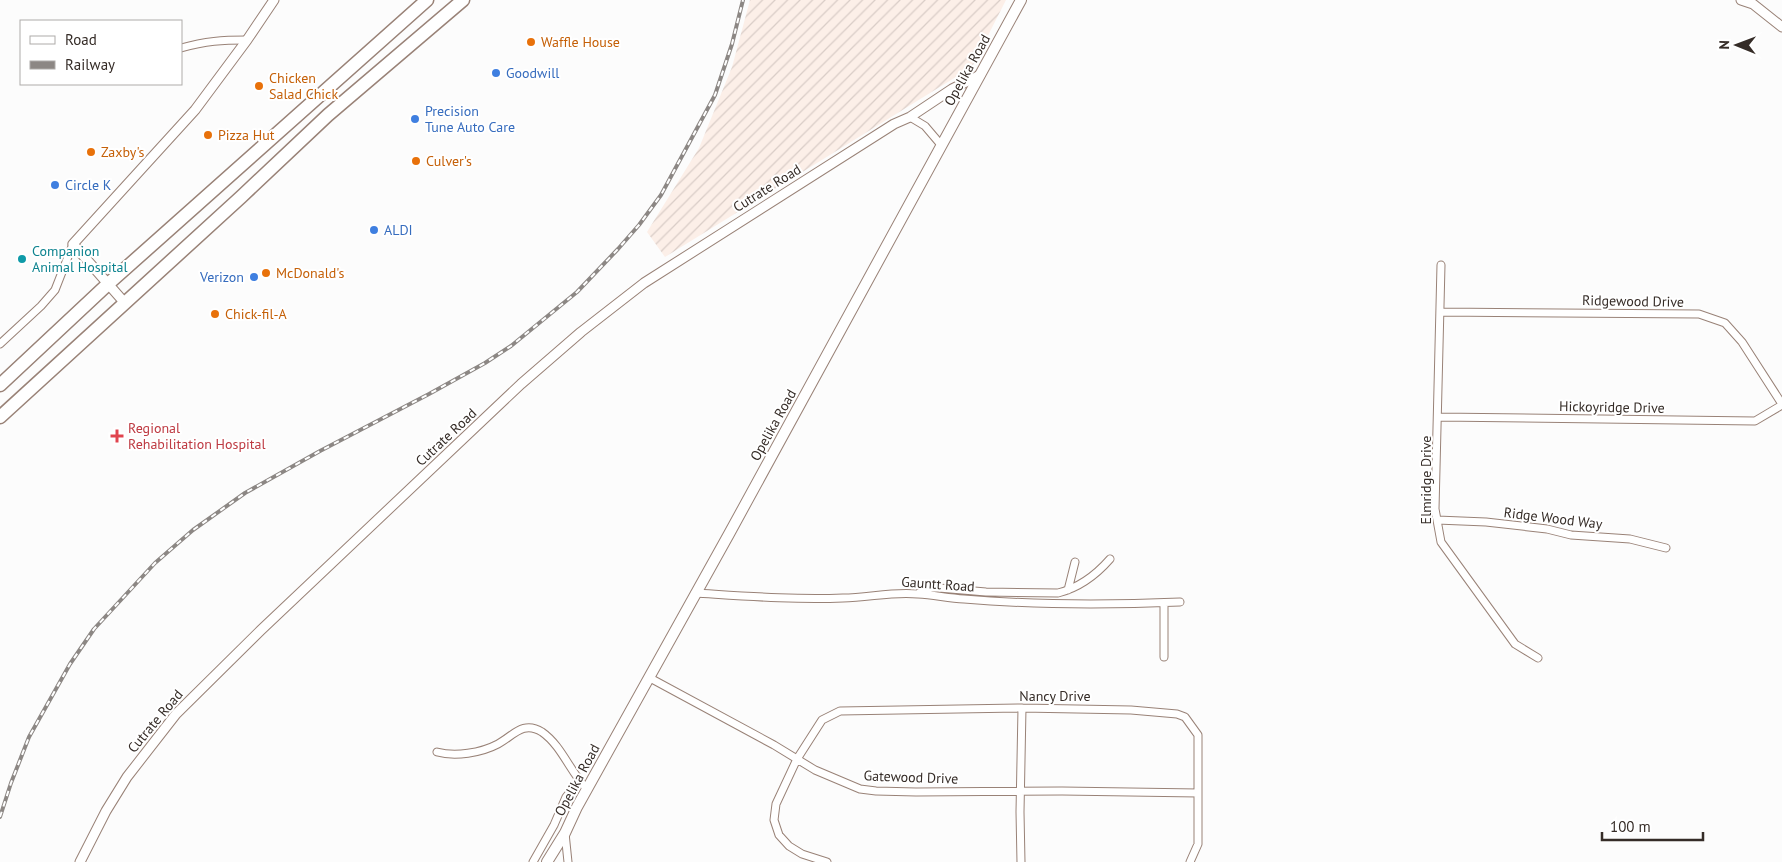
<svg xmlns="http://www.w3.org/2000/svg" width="1782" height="862" viewBox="0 0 1782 862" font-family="'PT Sans',sans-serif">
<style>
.industrial{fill:url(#industrial-furrows)}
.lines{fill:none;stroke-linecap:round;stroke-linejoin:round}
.minor-casing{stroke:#998277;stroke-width:9}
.tertiary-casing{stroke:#998277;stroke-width:11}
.secondary-casing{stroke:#998277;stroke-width:12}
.trunk-casing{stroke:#998277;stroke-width:15}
.minor{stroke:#fff;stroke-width:7}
.tertiary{stroke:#fff;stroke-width:9}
.secondary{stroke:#fff;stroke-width:10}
.trunk{stroke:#fff;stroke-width:12}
.rail-casing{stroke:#8c8784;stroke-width:4}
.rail{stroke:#fff;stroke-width:2;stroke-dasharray:5.5;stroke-linecap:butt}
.food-dot{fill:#e8710a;stroke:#fff;stroke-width:2}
.shop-dot{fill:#3f7fe0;stroke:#fff;stroke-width:2}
.culture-dot{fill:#0f9aa8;stroke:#fff;stroke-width:2}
.health-dot{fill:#e0444e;stroke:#fff;stroke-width:2}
.labels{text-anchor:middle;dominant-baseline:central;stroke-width:4;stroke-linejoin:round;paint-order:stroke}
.food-label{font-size:14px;fill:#c56008;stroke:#fff;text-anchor:start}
.street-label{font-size:14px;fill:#352c27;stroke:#fff}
.shop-label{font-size:14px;fill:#366cbe;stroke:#fff;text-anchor:start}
.culture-label{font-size:14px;fill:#0d838f;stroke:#fff;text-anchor:start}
.health-label{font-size:14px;fill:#be3a42;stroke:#fff;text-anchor:start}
</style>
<defs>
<pattern id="industrial-furrows" width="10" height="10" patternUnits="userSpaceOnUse" patternTransform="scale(1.25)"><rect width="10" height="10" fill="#fcefe8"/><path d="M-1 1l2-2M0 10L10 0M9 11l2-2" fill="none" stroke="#d9cdc7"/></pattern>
</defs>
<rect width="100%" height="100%" fill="#fcfcfc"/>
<path class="industrial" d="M750,0H1006L972,67L665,257L647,232L699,148L732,67Z"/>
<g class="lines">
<defs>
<path id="minor" d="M181,48C206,41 222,40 247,40
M910,117L925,126L942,146
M1441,265L1435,509L1441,542L1515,644L1538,658
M1440,312L1699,314L1725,323L1742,342L1782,404
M0,344L41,306L55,290L73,244
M1438,417L1755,421L1782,405
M1437,520L1486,522L1547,529L1571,535L1630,539L1666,548
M1068,590L1075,562
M695,593C744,596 794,600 843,598C868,598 893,591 918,594C934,595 948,598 964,599C1035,605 1108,605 1180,602
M919,593L931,588H939L986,592L1058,593C1078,588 1096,575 1110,559
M1164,657V603
M650,678L774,745L815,770L860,789L876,791L916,792L1062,791L1198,793
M437,752C455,757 481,753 498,744C513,736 523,720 542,732C562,746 570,772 587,789
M565,833L568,862
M533,862L554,825L566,797L579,781
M827,862L802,854L789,846L779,835L774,820L776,804L797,759L822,720L840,711L1022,708L1131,710L1177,714L1185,717L1198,735V844L1190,862
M1021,862L1020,812L1022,708"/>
<path id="tertiary" d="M1741,0L1753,4L1782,27
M124,302L73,244L195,110L247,40L274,0
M80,862L106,811L127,777L176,714L261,630L521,384L581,332L644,283L894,124L910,117L952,89L980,75"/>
<path id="secondary" d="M547,862L565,833L577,807L729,534L1021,0"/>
<path id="trunk" d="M0,385L108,284L427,0
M0,417L241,197L328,115L463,0"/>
</defs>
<use href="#minor" class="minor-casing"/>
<use href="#tertiary" class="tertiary-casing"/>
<use href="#secondary" class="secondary-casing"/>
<use href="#trunk" class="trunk-casing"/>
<use href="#minor" class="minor"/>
<use href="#tertiary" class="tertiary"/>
<use href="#secondary" class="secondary"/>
<use href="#trunk" class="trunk"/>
<defs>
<path id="rail" d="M0,817L11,783L29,737L70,664L94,629L155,563L193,530L245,493L320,451L429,394L485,363L511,346L577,292L618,249L639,225L661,195L715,95L732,44L743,0"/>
</defs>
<use href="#rail" class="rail-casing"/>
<use href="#rail" class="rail"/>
</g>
<g class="food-dot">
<circle cx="531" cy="42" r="5"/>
<circle cx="259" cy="86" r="5"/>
<circle cx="208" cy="135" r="5"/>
<circle cx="91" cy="152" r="5"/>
<circle cx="416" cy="161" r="5"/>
<circle cx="266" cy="273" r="5"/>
<circle cx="215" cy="314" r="5"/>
</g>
<g class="shop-dot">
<circle cx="496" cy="73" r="5"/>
<circle cx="415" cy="119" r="5"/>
<circle cx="55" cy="185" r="5"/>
<circle cx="374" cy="230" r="5"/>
<circle cx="254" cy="277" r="5"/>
</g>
<circle class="culture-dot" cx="22" cy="259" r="5"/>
<path class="health-dot" d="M114.5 428.5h5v5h5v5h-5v5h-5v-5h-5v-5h5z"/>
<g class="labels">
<g class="food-label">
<text x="541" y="42">Waffle House</text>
<text x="269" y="78">Chicken<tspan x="269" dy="16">Salad Chick</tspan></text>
<text x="218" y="135">Pizza Hut</text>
<text x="101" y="152">Zaxby's</text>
<text x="426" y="161">Culver's</text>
<text x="276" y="273">McDonald's</text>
<text x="225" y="314">Chick-fil-A</text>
</g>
<g class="street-label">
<text transform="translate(967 70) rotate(-61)">Opelika Road</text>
<text transform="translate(767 188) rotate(-32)">Cutrate Road</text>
<text transform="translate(1633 301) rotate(1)">Ridgewood Drive</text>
<text transform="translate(1612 407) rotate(1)">Hickoyridge Drive</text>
<text transform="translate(773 425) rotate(-61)">Opelika Road</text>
<text transform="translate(446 437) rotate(-43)">Cutrate Road</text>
<text transform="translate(1426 480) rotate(-90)">Elmridge Drive</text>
<text transform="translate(1553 518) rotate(7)">Ridge Wood Way</text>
<text transform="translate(938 584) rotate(4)">Gauntt Road</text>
<text x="1055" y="696">Nancy Drive</text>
<text transform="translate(155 721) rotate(-50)">Cutrate Road</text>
<text transform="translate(911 777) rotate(2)">Gatewood Drive</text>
<text transform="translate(577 780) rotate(-62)">Opelika Road</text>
</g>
<g class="shop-label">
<text x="506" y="73">Goodwill</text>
<text x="425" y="111">Precision<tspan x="425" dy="16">Tune Auto Care</tspan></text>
<text x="65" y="185">Circle K</text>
<text x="384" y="230">ALDI</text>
<text x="244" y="277" text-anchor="end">Verizon</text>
</g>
<g class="culture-label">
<text x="32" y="251">Companion<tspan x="32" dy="16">Animal Hospital</tspan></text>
</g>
<g class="health-label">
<text x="128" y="428">Regional<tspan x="128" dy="16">Rehabilitation Hospital</tspan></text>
</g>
</g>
<rect x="20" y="20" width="162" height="65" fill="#ffffff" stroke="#aeaba9"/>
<rect x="30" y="36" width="25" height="8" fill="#ffffff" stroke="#aeaba9"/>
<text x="65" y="45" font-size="15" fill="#352c27">Road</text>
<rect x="30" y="61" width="25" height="8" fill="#8c8784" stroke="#aeaba9"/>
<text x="65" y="70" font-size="15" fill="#352c27">Railway</text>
<g transform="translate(1737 45) rotate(271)" stroke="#ffffff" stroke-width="4" paint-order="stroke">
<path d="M0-4L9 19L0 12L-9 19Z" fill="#352c27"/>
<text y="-8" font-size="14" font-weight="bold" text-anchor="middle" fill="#352c27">N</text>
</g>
<path d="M1602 832v8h101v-8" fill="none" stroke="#352c27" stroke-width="2.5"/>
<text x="1610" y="832" font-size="15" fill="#352c27" stroke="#ffffff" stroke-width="4" paint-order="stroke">100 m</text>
</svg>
